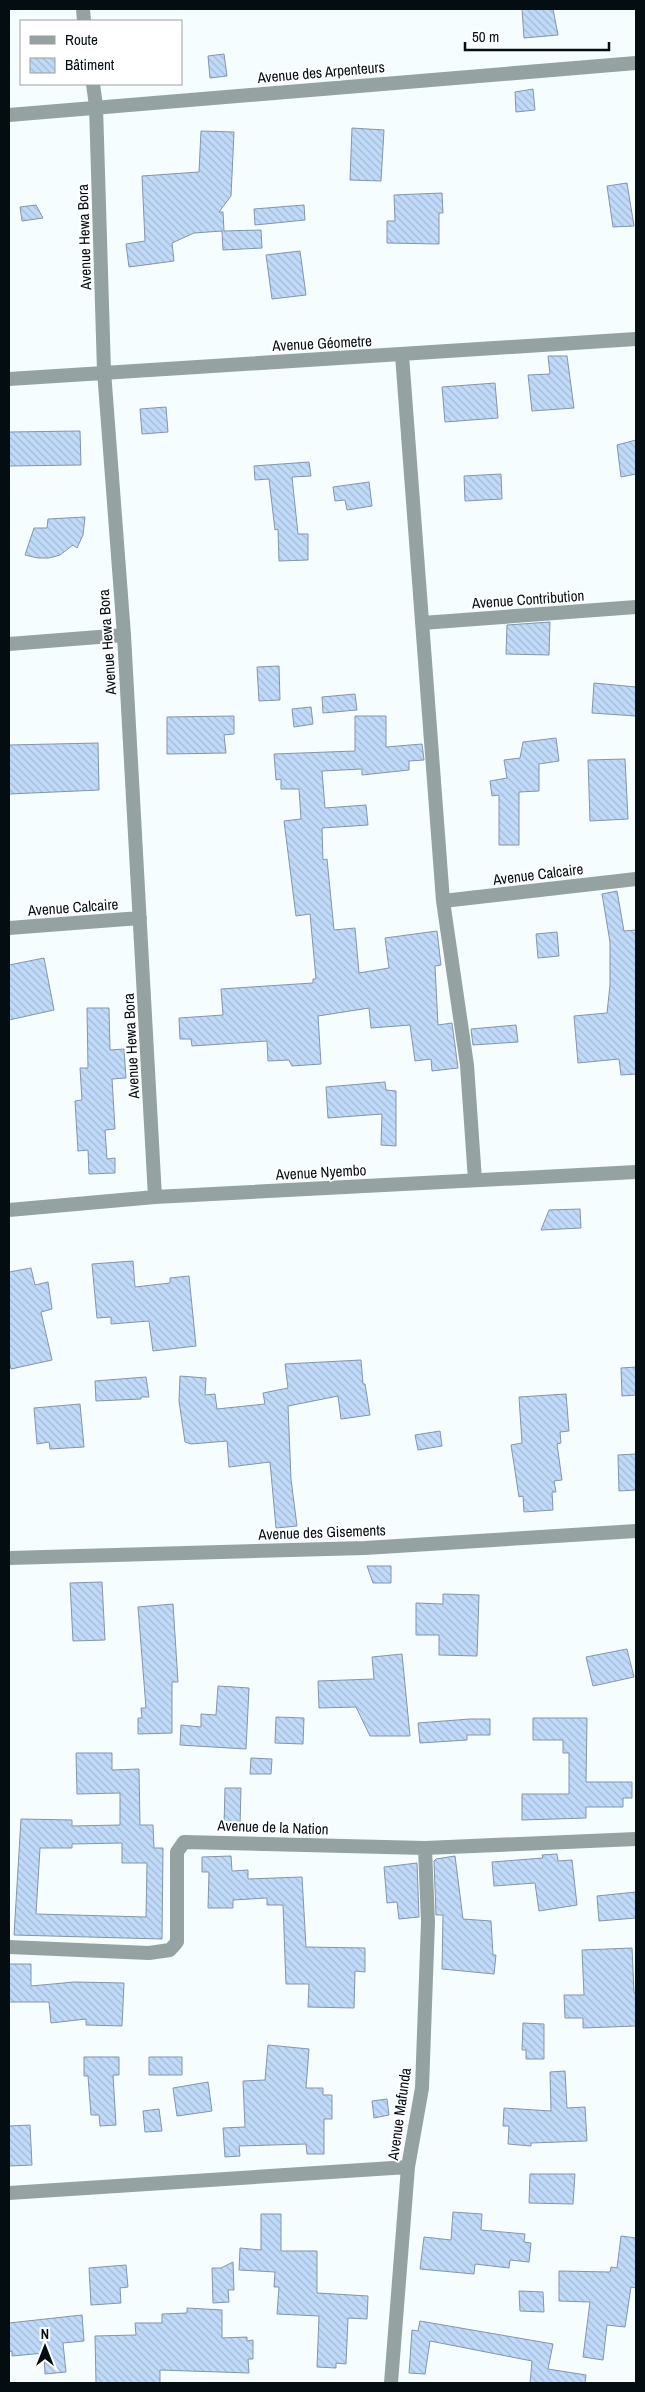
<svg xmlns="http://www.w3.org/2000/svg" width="645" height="2392" viewBox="0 0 645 2392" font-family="'Archivo Narrow',sans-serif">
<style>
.building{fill:url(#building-back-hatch);stroke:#8395ab;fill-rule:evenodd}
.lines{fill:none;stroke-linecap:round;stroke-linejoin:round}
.minor{stroke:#94a3a2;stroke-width:14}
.labels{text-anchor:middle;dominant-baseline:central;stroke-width:4;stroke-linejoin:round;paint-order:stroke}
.street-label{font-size:15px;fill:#040e12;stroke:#fff}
</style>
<defs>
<pattern id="building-back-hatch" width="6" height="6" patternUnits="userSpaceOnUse" patternTransform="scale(1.25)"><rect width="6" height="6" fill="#c0daf9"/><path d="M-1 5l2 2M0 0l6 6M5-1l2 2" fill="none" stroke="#a3bad4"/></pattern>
</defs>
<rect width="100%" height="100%" fill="#f6fdff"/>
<path class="building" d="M522,9H553L558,35L524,38Z
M224,54L227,76L210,78L208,56Z
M533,89L535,110L516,112L515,92Z
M352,128L384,130L381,181L350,180Z
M201,131L234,132L231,196L219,212H223L224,231L261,230L262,248L223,250L222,231L194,233L172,243L174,261L129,267L126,244L145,241L142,176L199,172Z
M627,183L634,226L613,227L607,186Z
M442,193L443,213H439V244L387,243V221H395L394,195Z
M36,205L43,218L22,221L20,207Z
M304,205L305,220L255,225L254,209Z
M300,251L306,295L272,299L266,255Z
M548,356H567L574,408L532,411L528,375L550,374Z
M495,383L498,418L445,422L442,387Z
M166,407L168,432L142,434L140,409Z
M80,431L81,465L9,466V432Z
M636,440V474L621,477L617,445Z
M309,462L311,476L292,477L298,534H308V560L279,561L278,529L275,530L269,479L255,480L254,466Z
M501,474L502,499L465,501L464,476Z
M369,482L372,506L347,510L345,500L335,501L333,487Z
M85,517L83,535L77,548L73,545L60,555L49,558H38L25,555L34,528H47L48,519Z
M550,622L549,655L506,654L507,625Z
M279,666L280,700L259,701L257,667Z
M594,683L636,687V716L592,713Z
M355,694L357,710L323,713L322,697Z
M311,707L313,724L294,727L292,709Z
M234,716V734L224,735L226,753L167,754V717Z
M355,716H386V747L422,744L424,760L409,761V770L362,775V769L322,771L325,808L366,805L368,825L322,828L323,860L327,859L334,930L355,928L359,973L389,968L385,938L437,931L441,965L435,966L438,1025L452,1023L458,1068L432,1071L431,1059L415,1061L410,1025L371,1028L369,1008L318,1016L321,1064L292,1066L289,1060L268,1061L267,1041L192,1046L191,1039H180L179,1018L223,1015L221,989L313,983V979H316L310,914L296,916L284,821L301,819L299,789H281V779L276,780L274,754L355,751Z
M556,738L559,761L539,764V791L519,792V845H499V795L492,796L490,781L507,778L504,760L520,758L523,742Z
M98,743L99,790L9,794V745Z
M625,759L628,819L590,821L588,760Z
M617,891L624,931L636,930V1074L621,1075L619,1059L578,1063L574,1016L607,1013L610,985V942L602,894Z
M557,932L559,956L538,958L536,934Z
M44,958L54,1010L9,1020V965Z
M87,1008H109L110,1050L124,1049L126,1078L112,1079L115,1129L105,1130L107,1159L115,1158V1173L89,1174L88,1150L78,1151L75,1101L82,1100L80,1068H88Z
M516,1025L518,1042L473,1045L471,1029Z
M385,1082L386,1090L396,1091V1146L381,1145L382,1114L328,1118L326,1087Z
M580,1209L581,1228L541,1230L549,1210Z
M133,1261L135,1287L170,1283V1278L189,1276L196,1346L153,1351L149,1321L111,1324V1317L97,1318L92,1264Z
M31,1268L35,1285L48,1282L52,1309L41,1312L52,1360L11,1369L9,1360V1272Z
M361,1360L363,1384H365L370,1415L341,1419L338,1396L288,1406L291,1479L297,1526L276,1528L270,1462L229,1467L227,1441L191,1444L185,1442L179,1401L180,1376L206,1378L205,1395L215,1394L217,1409L265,1404L263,1393L288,1388L285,1364Z
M636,1367V1395L622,1396L621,1368Z
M146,1377L149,1397H141V1399L96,1401L95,1381Z
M566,1394L569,1431L560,1432L561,1443L557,1444L562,1480L554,1481L556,1492H552L553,1510L524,1512L523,1496L519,1497L511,1445L522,1443L519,1397Z
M80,1404L84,1447L50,1449L49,1442L37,1444L34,1408Z
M440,1431L442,1446L418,1450L415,1435Z
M636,1454V1490L619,1491L618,1455Z
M367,1566H391V1583H373Z
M102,1582L105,1640L73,1641L70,1583Z
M443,1594L479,1595L477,1656L439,1655V1635H416V1603L443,1604Z
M173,1604L178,1682H172V1733L138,1734V1718H142L141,1708H146L138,1607Z
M627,1649L634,1677L593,1686L586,1657Z
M402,1654L410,1736H370L356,1707L319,1708L318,1681L374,1679L372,1657Z
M218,1686L249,1688L246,1749L180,1745L181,1725L201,1727V1714L216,1715Z
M276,1717L304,1718L303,1744L275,1743Z
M533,1718H587L586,1782H632V1798H623V1807H586V1818L522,1820V1794H569V1753H563V1740H533Z
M470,1719H490V1735H467V1740L420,1743L418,1723Z
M76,1753H112V1770L139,1769L140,1825H153L154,1848H163L162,1939L14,1935L21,1819L72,1820V1826L120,1825V1793L77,1794ZM122,1843V1863H147L146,1917L36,1914L40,1848H72V1844Z
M251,1758L272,1759L271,1774H250Z
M225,1788H241L240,1826L224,1825Z
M557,1854L558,1861L572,1860L577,1905L539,1911L535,1883L494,1886L492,1862L543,1858L542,1855Z
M231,1856L232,1871L248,1870V1879L302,1877L306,1947L365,1948V1972L355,1971L354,2008L308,2007L309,1984H286L283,1905H267V1898L233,1900V1908H208L209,1872H202V1857Z
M455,1856L463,1919L491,1921L493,1955H496L494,1974L442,1969L443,1915H436L434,1861L436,1859Z
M417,1863L419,1917L399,1919L397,1902L387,1903L384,1867Z
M636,1892V1918L599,1921L597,1896Z
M632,1948L634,1993H636V2026L583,2028V2018H565L564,1995H584L582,1950Z
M9,1964H31V1986L74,1982L124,1983L122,2026L86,2025V2019L51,2023L49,2002H9Z
M523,2023L544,2024V2059H526V2050H522Z
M268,2045L309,2049L306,2088H323V2095H332V2119H324V2154H307L306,2144L239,2146L240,2156L225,2157L223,2128L245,2127L243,2081L265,2080Z
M84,2057H119V2075H113L116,2125L100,2126L99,2115H91L88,2076H84Z
M149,2057H182V2075H149Z
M565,2071L567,2108L585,2107L587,2141L531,2143V2146L508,2144L509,2126H503L504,2108L551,2111L550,2072Z
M208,2082L212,2111L177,2116L173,2088Z
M387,2099L389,2115L374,2118L372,2101Z
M159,2109L162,2131L145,2132L143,2111Z
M30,2125L32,2165L9,2166V2126Z
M530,2174H575L573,2204L529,2203Z
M453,2212L482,2214L481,2230L525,2234L524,2242L531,2243L529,2262L510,2260L509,2268L475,2264L474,2274L420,2269L424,2237L451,2240Z
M261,2214H281V2251H317V2293L368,2296L367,2319L348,2318L346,2364L336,2363V2368L317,2367L319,2316L277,2314L279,2287H274L275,2272L239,2270L240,2248L261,2250Z
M621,2236L636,2238V2288L631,2287L625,2327L607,2325L603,2360L583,2357L590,2302L559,2301V2271L610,2272L611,2267L617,2268Z
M233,2262L234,2290H228L229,2302L213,2303L212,2268H221Z
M126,2265L128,2287L120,2288L121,2303L91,2305L89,2268Z
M519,2291L543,2292L544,2312L520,2311Z
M187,2308L222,2310V2338L247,2337V2341L253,2340V2359H248L249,2373L160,2370V2383H96L95,2336L136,2335L135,2323H162V2314L187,2313Z
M82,2315L84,2341L63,2343L66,2372L45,2374L44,2353L12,2356V2351L9,2352V2323Z
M420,2321L553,2344L548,2369L586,2375L585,2383H530L532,2361L430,2341L425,2374L409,2373L412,2330L418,2331Z"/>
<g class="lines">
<path class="minor" d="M83,9L84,21
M93,84L96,106L104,371L124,635L155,1197
M9,115L636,63
M402,355L443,901L467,1065L475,1180
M9,379L636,339
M422,623L636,607
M9,644L124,635
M443,901L636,879
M9,928L140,918
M9,1210L155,1197L636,1172
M9,1558L365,1548L636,1531
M9,1947L149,1953L170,1950L177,1942V1852L184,1842L425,1848L636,1839
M9,2193L408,2167
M391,2383L408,2167L422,2088L428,1922L425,1848"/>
</g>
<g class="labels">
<g class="street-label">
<text transform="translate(321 72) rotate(-5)">Avenue des Arpenteurs</text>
<text transform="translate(84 237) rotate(-92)">Avenue Hewa Bora</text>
<text transform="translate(322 343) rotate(-3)">Avenue Géometre</text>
<text transform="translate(528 599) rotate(-4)">Avenue Contribution</text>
<text transform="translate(107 642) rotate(-94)">Avenue Hewa Bora</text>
<text transform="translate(538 874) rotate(-7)">Avenue Calcaire</text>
<text transform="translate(73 907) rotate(-4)">Avenue Calcaire</text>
<text transform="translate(131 1046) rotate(-93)">Avenue Hewa Bora</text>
<text transform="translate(321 1172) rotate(-3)">Avenue Nyembo</text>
<text transform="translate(322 1532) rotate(-2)">Avenue des Gisements</text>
<text transform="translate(273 1827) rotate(2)">Avenue de la Nation</text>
<text transform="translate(399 2114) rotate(-82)">Avenue Mafunda</text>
</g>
</g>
<rect width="645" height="2392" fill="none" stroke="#040e12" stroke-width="20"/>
<rect x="20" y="20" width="162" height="65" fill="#ffffff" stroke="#9b9fa0"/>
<rect x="30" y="36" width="25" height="8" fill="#94a3a2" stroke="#9b9fa0"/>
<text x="65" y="45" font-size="15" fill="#040e12">Route</text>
<rect x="30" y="58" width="25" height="15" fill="url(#building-back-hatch)" stroke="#9b9fa0"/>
<text x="65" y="70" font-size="15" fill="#040e12">Bâtiment</text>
<g transform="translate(45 2347)" stroke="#ffffff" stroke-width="4" paint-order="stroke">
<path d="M0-4L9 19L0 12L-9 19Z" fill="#040e12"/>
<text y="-8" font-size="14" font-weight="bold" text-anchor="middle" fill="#040e12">N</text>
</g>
<path d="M465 42v8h144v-8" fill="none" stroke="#040e12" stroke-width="2.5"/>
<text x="472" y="42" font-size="15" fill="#040e12" stroke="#ffffff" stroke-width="4" paint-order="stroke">50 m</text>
</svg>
